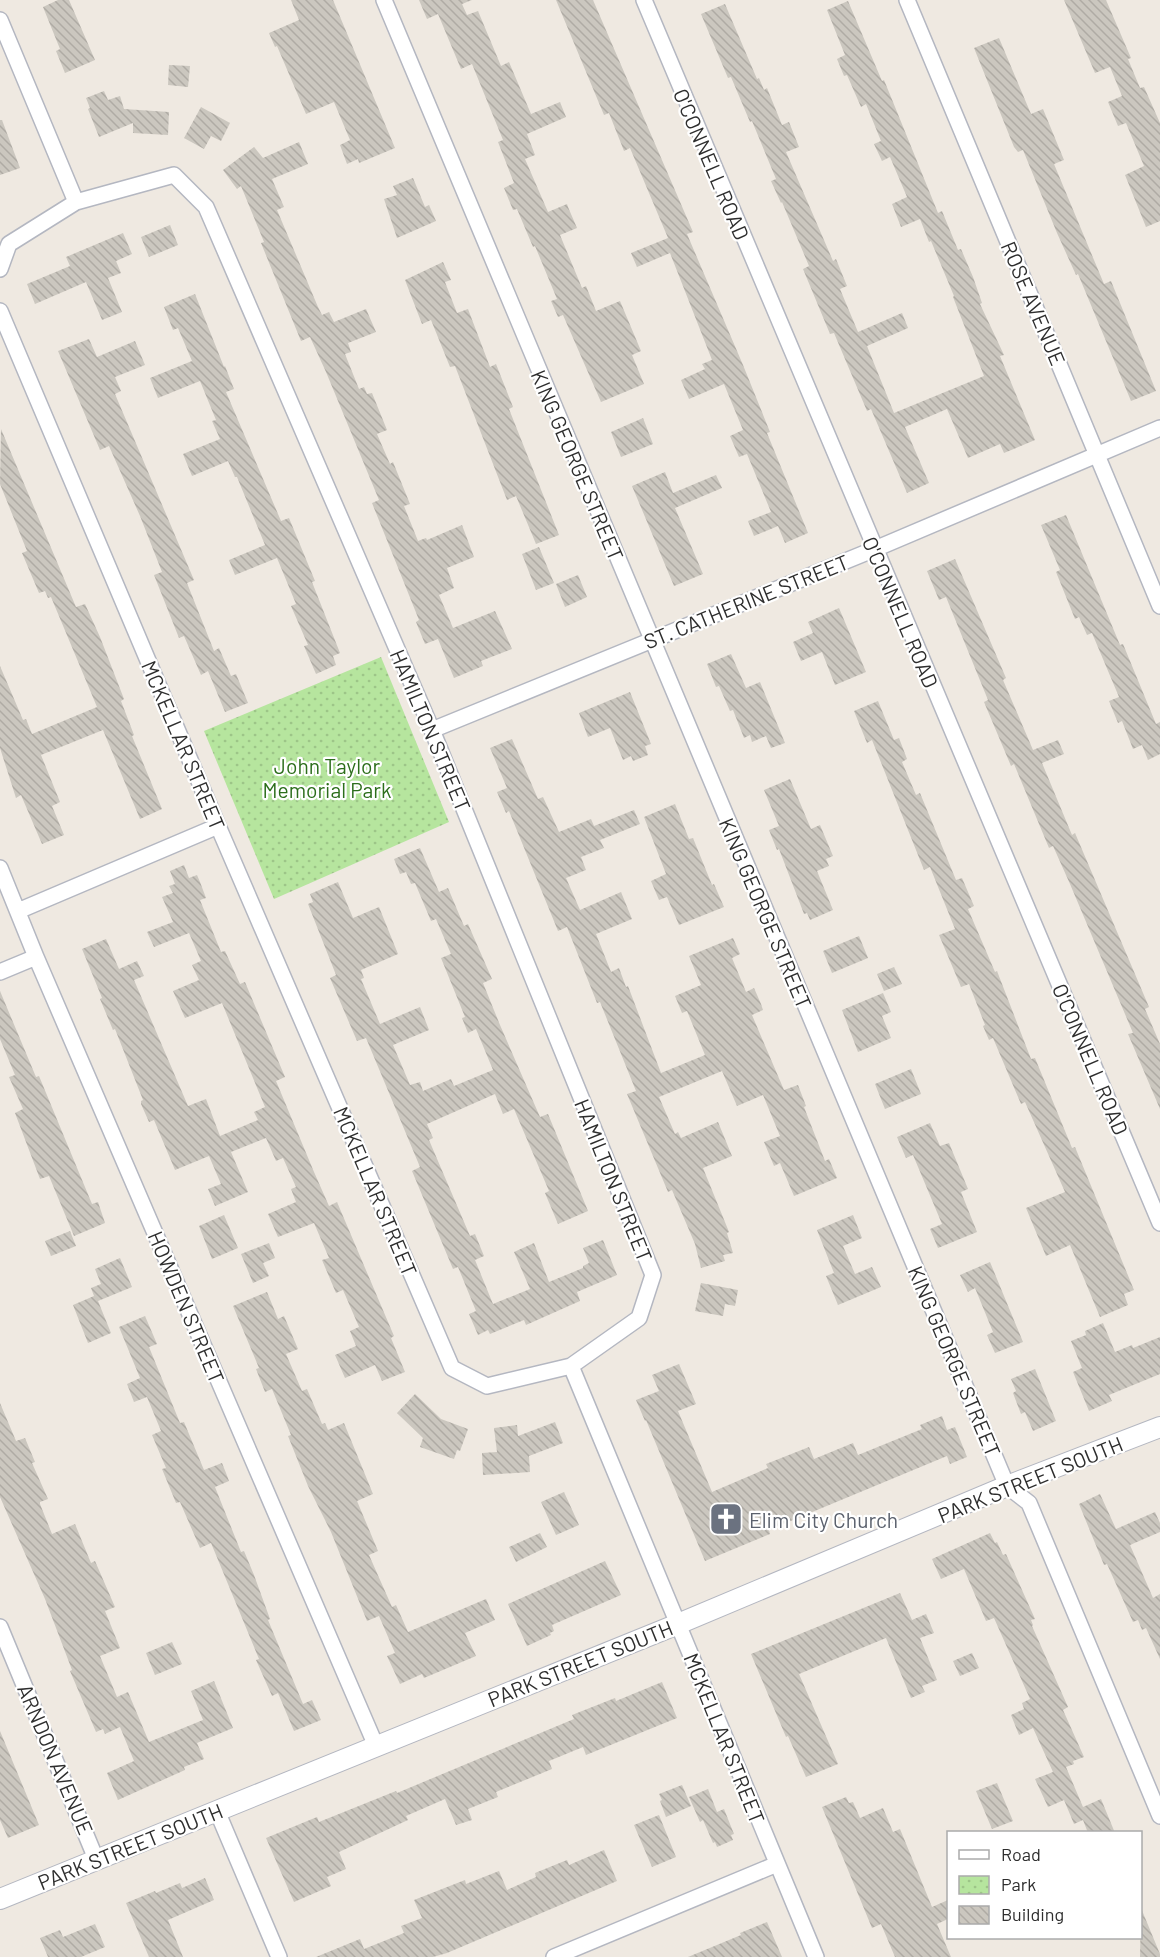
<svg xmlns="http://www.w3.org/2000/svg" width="1160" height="1957" viewBox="0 0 1160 1957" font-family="Barlow,sans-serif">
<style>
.park{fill:url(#park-dots)}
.building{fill:url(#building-back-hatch)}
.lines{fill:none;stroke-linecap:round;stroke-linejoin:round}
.minor-casing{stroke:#b4b7c1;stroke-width:18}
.tertiary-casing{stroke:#b4b7c1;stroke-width:22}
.minor{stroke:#fff;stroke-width:15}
.tertiary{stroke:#fff;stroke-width:20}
.labels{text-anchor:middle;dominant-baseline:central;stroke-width:4.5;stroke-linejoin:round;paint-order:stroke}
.street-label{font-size:21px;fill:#2e2e2e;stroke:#fff}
.park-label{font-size:21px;fill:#2c6e1b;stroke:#fff}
.worship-label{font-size:21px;fill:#5b616d;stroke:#fff;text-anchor:start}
</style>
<defs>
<pattern id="park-dots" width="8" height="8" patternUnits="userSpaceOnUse" patternTransform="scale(1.5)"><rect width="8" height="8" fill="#b6e59e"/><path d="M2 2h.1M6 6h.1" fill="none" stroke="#9dc588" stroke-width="1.8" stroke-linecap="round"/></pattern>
<pattern id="building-back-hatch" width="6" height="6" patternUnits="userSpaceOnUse" patternTransform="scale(1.5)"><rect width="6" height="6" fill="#cbc7bf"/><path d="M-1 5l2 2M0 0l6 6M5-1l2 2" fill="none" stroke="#afaba4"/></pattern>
</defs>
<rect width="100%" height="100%" fill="#efe9e1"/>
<path class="park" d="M381,657L449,822L274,899L204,731Z"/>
<path class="building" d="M58,0H69L95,60L65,73L56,51L60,49L43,7Z
M291,0H333L395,148L359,163L358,159L347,164L340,145L350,140L334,102L306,114L277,46L275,47L269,33L299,20Z
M419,0H472L462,4L467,15L478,11L501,66L509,62L531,114L560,102L566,117L527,134L535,155L525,159L548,212L567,204L568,207L577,228L560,235L582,288L586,286L596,311L620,301L641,351L632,355L644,384L601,402L563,315L558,317L551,301L557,299L535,246L533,247L517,209L513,210L504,188L514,183L498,142L503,140L472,64L461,69L438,14L427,19Z
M556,0H593L693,232L687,234L743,365L770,432L767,433L808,533L785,543L778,526L754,536L748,521L771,512L747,454L739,457L730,436L743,430L724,384L689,399L681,380L705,369L702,364L712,360L670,253L637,267L631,253L668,238L630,148L624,151L609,113L604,115Z
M1064,0H1106L1131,58L1128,59L1140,88L1144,87L1160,123V221L1146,227L1125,175L1144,166L1126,123L1118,126L1108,102L1122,96L1110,67L1095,73Z
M848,1L882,81L884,80L893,102L938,213L942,211L958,250L961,249L973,277L982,303L980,304L1004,355L1000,356L1035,440L1004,453L1000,444L968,458L947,409L905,427L929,483L907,493L871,409L867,411L834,333L830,334L803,269L809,266L782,202L781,203L771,181L776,179L752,121L750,122L731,77L728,78L701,14L725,4L757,79L759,78L764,90L767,88L782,125L789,122L799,147L786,152L833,261L836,259L847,286L840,289L858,332L902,313L908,328L867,346L894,413L984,376L953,297L954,296L931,241L929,242L920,219L901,227L892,204L907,197L890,157L882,161L874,144L881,141L866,104L861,107L847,75L844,76L837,59L845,55L827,10Z
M999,38L1031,114L1043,109L1064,160L1054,164L1104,284L1111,281L1156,391L1131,401L1078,274L1076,275L1057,233L1023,150L1018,152L1014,147L974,48Z
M169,65L190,66L188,87L168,85Z
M104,91L108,100L120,96L124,109L169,112L168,135L133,133V123L99,137L88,109L90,108L86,98Z
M201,107L230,123L221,141L211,136L204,149L184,138Z
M0,120H2L20,168L0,175Z
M299,142L308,164L272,179L284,207L277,210L318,307L322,315L329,312L334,322L366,309L376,332L348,343L351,352L345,354L359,389L364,387L367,394L372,393L387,430L377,434L390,464L393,462L410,504L404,506L418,541L426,538L427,540L462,525L474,557L447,568L454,588L439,595L453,628L495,611L512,649L481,661L483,666L454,678L438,639L425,644L416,622L419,620L372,503L379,500L326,372L310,337L301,341L261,243L264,242L241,186L237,189L223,170L254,147L263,158Z
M413,178L425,207L429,205L436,221L397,238L384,199L397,195L393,186Z
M170,225L178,245L149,257L141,237Z
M123,233L132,254L116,261L121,273L108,278L122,312L102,320L86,282L35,304L27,284L70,266L66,257Z
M443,262L451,280L445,282L457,313L468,309L490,367L496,364L513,407L509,409L559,535L536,544L516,496L507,500L455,366L450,367L431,320L422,324L405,280Z
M195,294L224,367L225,366L234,389L226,392L281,521L289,518L315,581L312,582L340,653L333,656L336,665L316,674L304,646L308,645L291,606L296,604L277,558L235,575L229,560L265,545L237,477H235L228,461L192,476L183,454L220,439L212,421L216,420L200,381L158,398L150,378L192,361L178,328L173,330L164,307Z
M89,339L97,357L135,341L145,365L115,377L121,391L115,394L194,580L187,583L214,651L219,648L231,676L236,674L248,703L225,712L208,671L201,675L184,636L179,638L154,575L162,572L140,516L109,446L100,450L58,351Z
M643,418L653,444L621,457L611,432Z
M1,429L76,607L85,604L100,637L124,699L121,701L134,735L132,736L162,809L140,819L103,730L41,755L60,802L52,806L64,835L42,844L21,795L16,798L0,748V666L23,720L26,719L32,734L97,707L51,597L48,598L45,591L39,593L22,553L27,551L0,484Z
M665,472L673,493L716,475L722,488L675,508L703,574L674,586L632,486Z
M1066,515L1120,645L1123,644L1156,724L1160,722V754L1148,760L1142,745L1133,749L1122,721L1118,723L1109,701L1119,697L1092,633L1087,635L1079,617L1075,619L1056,572L1060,570L1041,525Z
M539,547L554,583L536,590L522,554Z
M955,559L1006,678L1003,680L1033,750L1058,740L1064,754L1042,763L1072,835L1075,833L1149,1007L1145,1009L1160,1044V1109L1128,1034L1133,1033L1070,884L1053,846L1049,848L1014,764L1011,766L984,702L988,700L946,597L939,600L927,571Z
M578,575L587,597L565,607L556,584Z
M839,608L866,672L835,685L822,652L801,661L793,642L813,633L808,622Z
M731,654L746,688L760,682L785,743L771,748L766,736L752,742L750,735L744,738L733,710L730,711L719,686L716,687L707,664Z
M630,692L651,744L645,746L648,755L633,761L631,756L623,760L610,728L588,737L579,713Z
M878,701L894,740L899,738L907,759L902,762L916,795L920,793L956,880L962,878L974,906L968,909L995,972L997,971L1031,1059L1035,1058L1072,1148L1075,1147L1134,1290L1124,1294L1128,1305L1100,1317L1070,1245L1046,1256L1026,1208L1065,1192L1025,1102L1021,1104L993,1038L989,1040L983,1026L985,1025L969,984L961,987L939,935L955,929L930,867L924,870L872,740L867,743L854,711Z
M512,739L538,799L543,797L559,832L591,819L594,826L634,810L640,824L600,840L604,848L581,857L586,870L566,878L580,910L621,892L632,919L596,934L611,972L619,968L626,987L628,986L661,1073L705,1055L687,1011L682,1013L675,996L701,985L689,956L733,938L740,954L732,958L746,992L754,988L761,1004L763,1010L752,1015L784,1090L798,1085L806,1106L804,1107L825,1161L829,1159L837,1178L794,1196L780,1163L774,1166L764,1142L780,1136L763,1095L737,1106L722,1071L659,1097L675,1134L678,1132L681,1138L718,1122L732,1156L703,1168L729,1232L727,1233L733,1253L723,1255L725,1261L701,1268L695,1244L672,1190L668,1192L627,1094L636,1091L600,1002L597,1003L567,927L558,931L509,811L506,813L497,792L507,788L490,748Z
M790,779L811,829L820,825L833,856L826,859L829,866L817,871L833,910L810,920L807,913L804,914L779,849L777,850L769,830L779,826L764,790Z
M675,804L689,839L693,838L712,885L714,884L724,907L679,925L667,897L659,900L651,881L666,874L644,817Z
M420,848L439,892L448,888L464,926L468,924L492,979L483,983L500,1025L540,1117L548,1114L588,1211L558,1224L545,1193L549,1191L514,1109L503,1114L495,1094L427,1124L433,1138L429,1140L470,1236L475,1234L484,1256L475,1260L493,1304L530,1289L514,1252L534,1243L549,1282L583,1268V1266L589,1263L583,1248L603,1240L617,1275L577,1292L580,1301L526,1325L524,1320L490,1334L488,1330L478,1335L469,1314L476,1311L458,1267L453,1269L412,1171L420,1167L366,1038L357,1041L330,978L336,975L308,904L313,902L310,894L338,882L353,918L379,907L398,954L361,970L364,978L361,979L380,1024L420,1007L429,1030L393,1045L410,1085L420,1082L423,1091L451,1079L454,1086L493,1070L476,1029L468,1033L462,1018L465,1017L441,958L451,954L436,919L431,921L415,883L411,884L406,872L400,874L394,859Z
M184,865L189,878L197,875L200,882L206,898L200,900L221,952L225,951L240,984L245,982L285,1077L276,1081L314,1172L329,1206L337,1202L394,1336L391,1338L405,1372L382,1381L375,1365L345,1378L335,1355L356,1346L350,1331L359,1327L343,1290L336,1293L322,1260L329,1258L314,1223L278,1237L268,1214L296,1202L291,1189L296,1187L283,1158L276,1161L266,1138L231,1152L248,1192L215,1206L208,1189L221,1184L209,1156L175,1170L154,1120L149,1122L141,1104V1101L143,1100L115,1029L113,1030L100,999L102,998L82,949L106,939L119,969L137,961L144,976L134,980L188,1106L206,1099L220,1136L258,1120L254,1112L265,1107L222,1003L185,1018L173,991L199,980L192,965L201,961L189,933L154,947L147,932L173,922L162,897L173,893L169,886L175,884L170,871Z
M859,936L868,958L832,973L823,951Z
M894,967L902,984L884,991L877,974Z
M0,991L36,1077L39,1076L92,1204L98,1202L105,1223L74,1236L49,1176L40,1179L15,1113L23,1109L9,1077L15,1075L0,1039Z
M883,993L891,1012L882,1016L891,1038L858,1052L842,1010Z
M911,1069L921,1094L885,1109L875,1084Z
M930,1123L940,1146L949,1143L968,1189L961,1192L977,1232L938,1248L930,1229L942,1224L913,1155L906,1158L897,1137Z
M224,1215L238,1248L212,1259L199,1226Z
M853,1215L862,1238L843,1246L855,1274L872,1267L881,1287L838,1305L826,1276L834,1273L817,1230Z
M70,1231L76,1246L51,1256L45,1241Z
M269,1243L275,1258L263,1263L269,1276L253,1283L241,1254Z
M120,1258L132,1287L98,1301L111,1333L88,1343L73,1305L94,1296L91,1288L101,1284L95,1269Z
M990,1262L1023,1342L995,1353L987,1335L993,1332L975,1288L968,1292L960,1275Z
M701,1283L738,1290L735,1306L725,1304L723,1316L695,1311Z
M267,1292L278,1319L284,1316L298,1349L286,1354L302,1391L307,1389L322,1424L325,1423L328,1430L344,1423L373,1494L357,1501L378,1551L369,1555L392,1607L396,1605L408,1632L486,1599L495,1620L465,1633L476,1656L424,1678L422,1674L400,1684L387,1656L395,1653L379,1616L367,1621L331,1532L308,1486L288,1436L291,1435L272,1389L265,1392L256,1369L259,1368L233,1306Z
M145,1316L157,1344L149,1347L180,1423L184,1422L204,1470L222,1463L226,1473L229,1481L215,1487L241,1552L244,1551L254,1575L270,1619L268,1620L303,1704L312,1700L321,1720L294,1731L278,1693L272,1696L256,1660L259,1659L211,1543L200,1548L180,1502L176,1503L162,1469L166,1468L152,1435L161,1431L147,1397L134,1402L127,1384L140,1378L119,1327Z
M1103,1323L1115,1352L1132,1345L1133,1348L1160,1337V1374L1109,1395L1112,1401L1089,1411L1073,1372L1082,1368L1071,1341L1086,1335L1085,1331Z
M679,1364L696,1404L678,1411L712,1492L768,1468L766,1464L809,1447L814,1459L853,1443L858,1455L922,1429L920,1425L942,1416L947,1430L955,1427L967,1457L950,1464L947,1456L769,1530L770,1534L705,1561L646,1420L645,1421L636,1400L659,1391L652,1375Z
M1035,1369L1056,1421L1033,1431L1025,1412L1021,1414L1013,1393L1016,1391L1011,1379Z
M415,1394L441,1419L468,1429L460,1451L457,1450L454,1459L420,1447L423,1438L397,1413Z
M0,1403L16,1441L25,1438L35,1462L32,1463L48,1499L40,1502V1504L52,1534L75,1524L91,1563L95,1561L115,1607L105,1611L120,1648L100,1656L117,1697L128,1692L149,1742L203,1720L191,1691L214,1681L233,1728L197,1743L204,1759L184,1767L185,1770L118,1800L107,1773L134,1761L120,1727L105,1734L103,1729L96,1732L70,1671L72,1670L45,1599L0,1497Z
M555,1422L563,1443L529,1456L530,1472L483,1475L482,1453L497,1452L494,1428L517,1425L518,1436Z
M564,1492L579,1525L556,1535L541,1502Z
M1100,1494L1116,1529L1155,1512L1160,1523V1532L1130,1545L1153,1598L1160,1594V1659L1146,1628L1142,1630L1138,1620L1133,1622L1107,1564L1104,1565L1079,1504Z
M540,1533L547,1547L516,1562L509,1547Z
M990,1533L995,1543L997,1542L1003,1555L1006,1554L1035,1619L1031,1620L1033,1625L1032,1626L1068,1707L1063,1710L1084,1757L1073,1761L1074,1764L1066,1767L1083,1807L1101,1799L1115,1833H1088L1083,1820L1074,1824L1064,1800L1048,1807L1035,1779L1053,1772L1033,1728L1019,1735L1011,1715L1024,1709L1022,1703L1030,1699L994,1618L986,1621L964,1569L941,1579L932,1559Z
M605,1561L621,1595L552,1625L554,1631L550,1633L551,1635L527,1646L508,1604Z
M900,1593L912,1620L926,1614L934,1633L920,1638L937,1680L922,1686L925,1692L911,1698L886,1638L799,1674L838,1764L806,1777L788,1736L786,1737L751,1654Z
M172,1642L182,1664L155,1675L146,1653Z
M972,1653L979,1668L960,1676L953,1661Z
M662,1682L677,1718L586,1755L583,1747L549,1761L552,1769L496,1792L498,1797L468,1809L472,1820L456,1825L445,1799L406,1816L408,1820L339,1852L346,1869L327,1877L331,1886L294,1902L266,1838L317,1817L319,1822L396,1791L397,1793L574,1719L572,1715L615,1698L616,1701Z
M0,1731L39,1825L8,1838L0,1820Z
M997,1783L1013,1821L992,1829L976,1791Z
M682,1785L691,1806L666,1817L660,1801L662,1800L659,1794Z
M708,1789L717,1812L724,1809L734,1834L731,1835L733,1840L717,1847L715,1842L713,1843L703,1820L700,1822L689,1797Z
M846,1797L849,1803L853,1802L860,1818L883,1808L893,1832L900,1829L932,1907L948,1900V1919L937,1924L951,1957H895L881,1924L872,1928L822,1807Z
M659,1815L676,1857L652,1867L634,1825Z
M604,1850L617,1881L447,1953L433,1957H316L360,1939L364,1949L404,1933L401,1926L422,1918L414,1900L465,1880L466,1884L499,1871L507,1890L536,1877L535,1873L567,1860L569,1865Z
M205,1878L214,1900L168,1920L183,1957H149L126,1903L155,1891L156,1893L180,1883L182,1888Z
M1141,1908L1160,1954V1957H1140Z
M767,1922L782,1957H688L741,1935L740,1933Z
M95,1924L105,1947L81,1957H48L40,1938L60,1930L63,1937Z"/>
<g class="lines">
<defs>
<path id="minor" d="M384,0L1007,1486L1029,1503L1160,1816
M644,0L1160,1223
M907,0L1160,606
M0,20L76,202
M0,269L9,244L76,202L174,175L206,207L432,730L653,1275L639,1318L571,1366L487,1386L452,1368L218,826L0,311
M432,730L875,549L1160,428
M0,868L36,957L376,1746
M18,911L218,826
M0,972L36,957
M571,1366L816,1957
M0,1627L96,1859
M217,1811L279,1957
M554,1957L777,1864"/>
<path id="tertiary" d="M0,1899L678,1624L1007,1486L1160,1427"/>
</defs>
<use href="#minor" class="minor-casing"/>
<use href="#tertiary" class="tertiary-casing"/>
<use href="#minor" class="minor"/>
<use href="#tertiary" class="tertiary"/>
</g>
<defs>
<symbol id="church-square" viewBox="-11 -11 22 22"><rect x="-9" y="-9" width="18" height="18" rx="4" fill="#6b7280" stroke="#fff"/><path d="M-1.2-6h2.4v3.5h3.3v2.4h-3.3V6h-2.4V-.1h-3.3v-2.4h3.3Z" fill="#fff"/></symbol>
</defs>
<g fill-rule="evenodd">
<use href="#church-square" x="707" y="1500" width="38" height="38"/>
</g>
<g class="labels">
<g class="street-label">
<text transform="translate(712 164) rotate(67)">O'CONNELL ROAD</text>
<text transform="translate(1034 303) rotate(67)">ROSE AVENUE</text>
<text transform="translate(578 465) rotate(67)">KING GEORGE STREET</text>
<text transform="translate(746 601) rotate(-22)">ST. CATHERINE STREET</text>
<text transform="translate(901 612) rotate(67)">O'CONNELL ROAD</text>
<text transform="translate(431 730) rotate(67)">HAMILTON STREET</text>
<text transform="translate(184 745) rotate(67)">MCKELLAR STREET</text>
<text transform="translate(766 913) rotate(67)">KING GEORGE STREET</text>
<text transform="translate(1091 1059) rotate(67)">O'CONNELL ROAD</text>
<text transform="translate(614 1180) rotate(68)">HAMILTON STREET</text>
<text transform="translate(376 1191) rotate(67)">MCKELLAR STREET</text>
<text transform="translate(187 1307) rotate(67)">HOWDEN STREET</text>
<text transform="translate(955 1361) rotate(67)">KING GEORGE STREET</text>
<text transform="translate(1030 1479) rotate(-22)">PARK STREET SOUTH</text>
<text transform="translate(580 1663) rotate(-22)">PARK STREET SOUTH</text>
<text transform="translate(725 1738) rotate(68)">MCKELLAR STREET</text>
<text transform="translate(56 1759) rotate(67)">ARNDON AVENUE</text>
<text transform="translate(130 1846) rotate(-22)">PARK STREET SOUTH</text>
</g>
<g class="park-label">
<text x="327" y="765">John Taylor<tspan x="327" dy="24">Memorial Park</tspan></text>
</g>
<g class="worship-label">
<text x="749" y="1519">Elim City Church</text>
</g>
</g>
<rect x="947" y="1831" width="195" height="108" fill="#ffffff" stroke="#ababab" stroke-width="1.5"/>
<rect x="959" y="1850" width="30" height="9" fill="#ffffff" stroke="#ababab" stroke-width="1.5"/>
<text x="1001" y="1861" font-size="18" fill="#2e2e2e">Road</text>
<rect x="959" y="1876" width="30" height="18" fill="url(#park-dots)" stroke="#ababab" stroke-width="1.5"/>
<text x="1001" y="1891" font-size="18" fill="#2e2e2e">Park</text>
<rect x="959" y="1906" width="30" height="18" fill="url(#building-back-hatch)" stroke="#ababab" stroke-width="1.5"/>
<text x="1001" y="1921" font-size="18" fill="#2e2e2e">Building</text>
</svg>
